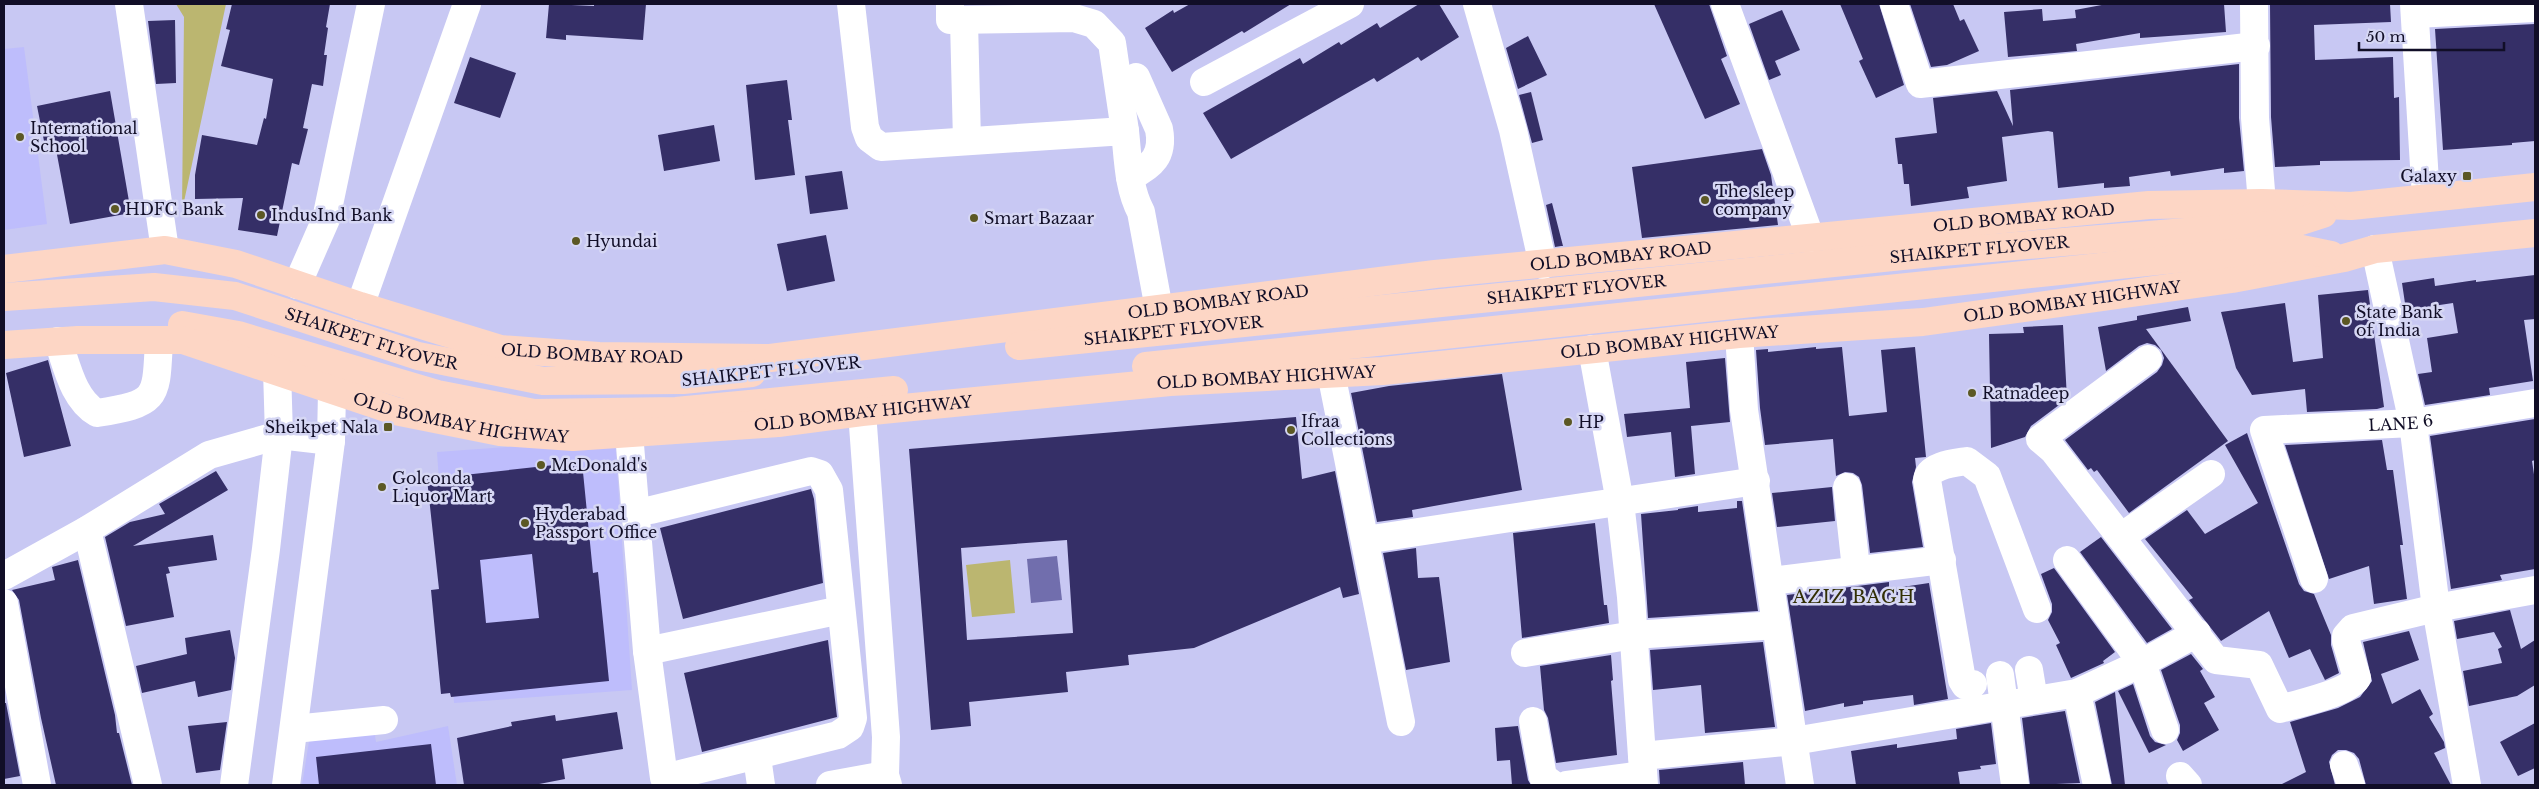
<svg xmlns="http://www.w3.org/2000/svg" width="2539" height="789" viewBox="0 0 2539 789" font-family="'Libre Baskerville',serif">
<style>
.built{fill:#bebdfc}
.green{fill:#bbb670}
.water{fill:#716ead}
.building{fill:#352f67;fill-rule:evenodd}
.lines{fill:none;stroke-linecap:round;stroke-linejoin:round}
.minor{stroke:#fff;stroke-width:28}
.major{stroke:#fdd6c5;stroke-width:28}
.poi-dot{fill:#5c5824;stroke:#d6d7f4;stroke-width:2}
.labels{text-anchor:middle;dominant-baseline:central;stroke-width:5;stroke-linejoin:round;paint-order:stroke}
.poi-label{font-size:16px;fill:#110e27;stroke:#d6d7f4;text-anchor:start}
.street-label{font-size:16px;fill:#110e27;stroke:#d6d7f4}
.neighbourhood-label{font-size:18px;letter-spacing:1px;fill:#322f03;stroke:#d6d7f4}
</style>
<rect width="100%" height="100%" fill="#c8c8f3"/>
<path class="built" d="M24,47L47,224L4,230V49Z
M615,439L632,690L454,703L437,452Z
M373,724L376,742L448,726L457,785H302L310,735Z"/>
<path class="green" d="M176,4H226L182,211L184,17Z
M1010,560L1015,613L972,617L966,565Z"/>
<path class="water" d="M1057,556L1062,600L1031,603L1027,559Z"/>
<path class="building" d="M232,4H330L326,27L328,28L324,55H327L323,86L312,84L303,128L308,129L299,165L292,163L277,236L238,230L243,198L195,199V175L202,135L257,145L264,118L266,119L273,79L221,66L230,30L226,29Z
M549,4L594,6V4H646L643,40L566,35V40L546,38Z
M1190,4H1291L1244,33L1242,31L1172,72L1145,28L1173,10L1174,13Z
M1419,4H1439L1459,37L1421,61L1418,57L1377,82L1374,78L1231,159L1203,113L1300,58L1303,64L1339,42L1341,45L1377,23L1380,28Z
M1654,4H1709L1727,56L1721,59L1740,104L1705,119Z
M1840,4H1879L1904,85L1876,98L1859,61L1863,59Z
M1910,4H1953L1960,21L1964,19L1979,51L1947,65L1931,67Z
M2107,4H2224L2226,32L2140,38V33L2076,44L2077,51L2008,57L2004,12L2042,9L2043,21L2076,18L2075,10Z
M2270,4H2390L2391,22L2314,25L2315,60L2393,57L2394,98L2399,97L2400,160L2320,161V165L2275,167L2271,117Z
M1782,10L1800,50L1775,61L1781,75L1769,80L1749,24Z
M175,20L176,83L156,84L148,21Z
M2535,24V141L2512,143V145L2443,150L2435,29Z
M1528,36L1547,75L1518,89L1506,48Z
M470,57L516,73L500,118L454,103Z
M2239,64V118L2244,171L2224,173V168L2171,176L2170,171L2129,177L2130,186L2104,188V183L2058,188L2053,132L2048,131L2002,137L2007,181L1967,187L1969,198L1911,206L1909,184H1904L1902,164H1898L1895,138L1937,133L1933,98L1997,91L2013,126L2010,90Z
M787,80L792,120H788L795,175L755,180L746,85Z
M110,91L131,213L70,224L55,144L45,146L37,106Z
M1531,92L1543,140L1532,143L1519,95Z
M714,125L720,161L664,171L658,135Z
M1762,149L1771,175L1778,225L1642,238L1632,167Z
M842,171L848,209L810,214L805,176Z
M1552,203L1563,246H1561L1555,247L1546,205Z
M826,235L835,281L787,291L777,244Z
M2535,275V319L2524,320L2533,381L2489,388L2490,395L2425,405L2418,374L2432,372L2427,338L2458,333L2453,303L2406,310L2402,283L2434,278L2435,286L2476,280V282Z
M2368,290L2384,407L2377,409L2307,412L2305,389L2252,395L2236,368L2221,312L2285,303L2293,362L2323,358L2318,295Z
M2188,307L2191,321L2146,329L2228,441L2129,513L2097,470L2094,472L2091,468L2088,470L2065,440L2157,372L2162,365L2164,358L2161,350L2155,345L2147,343L2139,346L2106,371L2098,327L2137,320V316Z
M2063,325L2067,399L2031,426L2025,437L1991,448L1989,334L2024,333L2023,327Z
M1816,347V349L1842,347L1849,416L1887,412L1881,350L1915,347L1926,457L1915,458L1916,467L1912,482L1923,547L1870,553L1862,485L1859,477L1853,473L1845,472L1836,476L1833,439L1765,445L1760,408L1756,350L1768,349V352Z
M1725,358L1730,422L1691,426L1695,474L1675,477L1671,432L1627,437L1624,414L1690,408L1686,362Z
M48,360L71,446L24,457L6,373Z
M1502,374L1522,490L1412,510L1413,517L1377,522L1351,393L1389,386Z
M1296,417L1302,479L1335,471L1359,594L1343,598L1340,587L1194,648L1128,655L1129,665L1066,672L1068,692L969,702L971,726L931,730L909,449ZM1067,540L1073,633L967,640L961,548Z
M2535,419V460L2532,461L2535,481V569L2500,575L2502,580L2451,589L2430,436Z
M2247,433L2299,584L2304,591L2314,594L2331,635V645L2339,673L2325,680L2310,649L2289,658L2269,611L2221,641L2189,600L2193,598L2145,539L2187,510L2205,534L2258,503L2225,445Z
M2382,440L2387,470H2393L2403,545H2400L2407,599L2374,604L2369,566L2329,579L2285,445Z
M582,462L593,573L598,572L609,681L451,697L450,693L441,694L431,590L439,589L427,479ZM532,554L539,618L486,623L480,560Z
M216,471L228,490L133,546L213,535L217,560L168,567L170,573L166,574L174,617L126,626L105,537L130,522L165,514L159,504Z
M1832,487L1835,521L1777,527L1772,493Z
M811,489L814,499L823,583L683,619L660,528Z
M1737,501H1742L1758,611L1648,618L1641,514L1678,510V509L1698,506V512L1737,508Z
M1595,523L1604,605H1607L1609,623L1522,638L1513,533Z
M2101,537L2172,629L2147,643L2080,552Z
M1416,548L1418,578L1439,577L1450,662L1406,670L1383,553Z
M78,560L115,715L117,733H119L132,785H56L41,718L19,600L12,590L55,580L52,567Z
M2054,568L2115,652L2103,661L2104,663L2071,678L2056,645L2060,643L2048,620L2052,612V604L2041,574Z
M1889,582V589L1929,583L1948,699L1914,705L1913,695L1863,701V704L1844,707V703L1805,711L1787,595Z
M2510,610L2521,649L2535,640V685L2517,696L2469,706L2463,671L2502,663L2498,649L2502,647L2494,632L2457,639L2454,621Z
M230,630L235,658L231,690L198,697L195,681L142,693L136,666L187,654L185,638Z
M2409,631L2419,660L2381,674L2392,704L2420,689L2433,714L2429,717L2444,742L2445,748L2434,753L2451,785H2366L2359,759L2354,753L2346,750H2338L2332,755L2329,762L2335,785H2280L2306,772L2290,722L2338,708L2360,697L2372,681L2363,642Z
M828,640L837,717L702,752L684,673Z
M1763,642L1775,727L1705,733L1701,685L1653,690L1650,650Z
M2191,654L2203,669L2200,671L2215,697L2204,703L2219,730L2183,751L2177,740L2180,733V725L2161,670Z
M1611,655L1613,680L1611,681L1617,755L1556,763L1548,718L1544,710L1540,666Z
M2133,684L2150,736L2155,742L2166,745L2149,753L2118,691Z
M2115,692L2125,785H2112L2095,702Z
M4,703H6L20,776L4,779Z
M2065,711L2080,783L2030,785L2022,718Z
M617,712L623,749L562,759L565,779L534,785H464L457,738L512,726L511,722L555,715L556,721Z
M227,722L220,770L196,773L188,726Z
M1991,723L1996,764L1980,766L1981,769L1958,772L1960,785H1856L1851,751L1897,744V748L1957,739L1956,729Z
M2535,723V768L2518,776L2500,742Z
M1518,726L1528,780L1531,785H1512L1510,760L1497,761L1495,728Z
M431,744L436,785H319L316,757Z
M1743,762L1745,785H1660L1659,770Z"/>
<g class="lines">
<g class="minor">
<path d="M129,4L165,250"/>
<path d="M851,4L865,127L869,138L881,147L1125,131C1128,158 1128,188 1141,212L1159,309"/>
<path d="M950,4V20L1074,18L1094,24L1112,43L1125,131"/>
<path d="M1477,4L1513,130L1543,265"/>
<path d="M1725,4L1811,239"/>
<path d="M1894,4L1920,84L2256,46"/>
<path d="M2254,4L2255,118L2262,203"/>
<path d="M2414,4L2426,198"/>
<path d="M2415,14L2535,8"/>
<path d="M964,21L967,141"/>
<path d="M1204,82L1350,4"/>
<path d="M1130,177C1152,166 1164,156 1159,129L1136,77"/>
<path d="M2375,249L2413,423L2436,608L2467,785"/>
<path d="M297,285L326,219L371,4"/>
<path d="M360,306L467,4"/>
<path d="M1739,334L1744,410L1800,785"/>
<path d="M58,341C67,366 73,399 97,413C159,403 156,399 159,340"/>
<path d="M1592,349L1620,502L1631,597L1644,785"/>
<path d="M2148,359L2040,439L2053,450L2216,660L2259,665L2280,709C2299,703 2347,694 2357,678L2346,641V636L2353,628L2436,608L2535,590"/>
<path d="M1331,373L1401,722"/>
<path d="M862,412L886,737L885,775L888,785"/>
<path d="M629,433L647,651L664,778L838,735L850,727L853,718L829,490L820,474L811,471L651,510"/>
<path d="M1847,487L1856,569"/>
<path d="M87,530L148,785"/>
<path d="M2121,537L2211,474"/>
<path d="M1365,540L1756,481"/>
<path d="M2067,560L2142,663L2165,730"/>
<path d="M4,576L87,530L209,455L279,435L331,441"/>
<path id="s1" d="M2314,579L2264,430L2413,423L2535,403"/>
<path d="M1770,581L1942,560"/>
<path d="M4,603L37,785"/>
<path d="M647,651L841,610"/>
<path d="M1525,653L1634,635L1776,625"/>
<path d="M2029,670L2034,700"/>
<path d="M2000,675L2015,785"/>
<path d="M1973,684L1965,685L1962,680L1927,480C1929,465 1955,463 1967,461L1987,476L2037,609"/>
<path d="M2077,693L2097,785"/>
<path d="M1533,721L1543,777L1554,785"/>
<path d="M294,729L384,720"/>
<path d="M1642,756L1794,741L2077,693L2142,663L2197,633"/>
<path d="M757,757L761,785"/>
<path d="M2344,765L2351,785"/>
<path d="M2180,776L2188,785"/>
<path d="M234,785L266,549L279,435L277,370"/>
<path d="M286,785L331,441L332,391"/>
<path d="M830,785L885,775"/>
<path d="M1567,785L1643,775"/>
</g>
<g class="major">
<path id="s2" d="M4,269L165,250L236,264L360,306L500,349L599,356L770,358L1435,274L2149,205L2262,203L2351,206L2535,187"/>
<path id="s3" d="M4,297L154,287L235,296L418,356L543,381L683,380L752,373"/>
<path d="M182,325L238,335L437,394L534,413L676,411L894,390"/>
<path id="s4" d="M4,345L78,340H183L395,411L500,432L573,437L778,423L862,412L1170,382L1383,371L1739,334L1923,322L2232,279L2344,258L2375,249L2535,233"/>
<path id="s5" d="M1019,346L1942,252L2295,223L2323,214"/>
<path d="M1146,366L2292,247L2331,255"/>
</g>
</g>
<g class="poi-dot">
<circle cx="20" cy="137" r="5"/>
<rect x="2462" y="171" width="10" height="10" rx="2.5"/>
<circle cx="1705" cy="200" r="5"/>
<circle cx="115" cy="209" r="5"/>
<circle cx="261" cy="215" r="5"/>
<circle cx="974" cy="218" r="5"/>
<circle cx="576" cy="241" r="5"/>
<circle cx="2346" cy="321" r="5"/>
<circle cx="1972" cy="393" r="5"/>
<circle cx="1568" cy="422" r="5"/>
<rect x="383" y="422" width="10" height="10" rx="2.5"/>
<circle cx="1291" cy="430" r="5"/>
<circle cx="541" cy="465" r="5"/>
<circle cx="382" cy="487" r="5"/>
<circle cx="525" cy="523" r="5"/>
</g>
<g class="labels">
<g class="poi-label">
<text x="30" y="128">International<tspan x="30" dy="18">School</tspan></text>
<text x="2457" y="176" text-anchor="end">Galaxy</text>
<text x="1715" y="191">The sleep<tspan x="1715" dy="18">company</tspan></text>
<text x="125" y="209">HDFC Bank</text>
<text x="271" y="215">IndusInd Bank</text>
<text x="984" y="218">Smart Bazaar</text>
<text x="586" y="241">Hyundai</text>
<text x="2356" y="312">State Bank<tspan x="2356" dy="18">of India</tspan></text>
<text x="1982" y="393">Ratnadeep</text>
<text x="1301" y="421">Ifraa<tspan x="1301" dy="18">Collections</tspan></text>
<text x="1578" y="422">HP</text>
<text x="378" y="427" text-anchor="end">Sheikpet Nala</text>
<text x="551" y="465">McDonald's</text>
<text x="392" y="478">Golconda<tspan x="392" dy="18">Liquor Mart</tspan></text>
<text x="535" y="514">Hyderabad<tspan x="535" dy="18">Passport Office</tspan></text>
</g>
<g class="street-label">
<text stroke="none"><textPath href="#s2" startOffset="2044">OLD BOMBAY ROAD</textPath></text>
<text stroke="none"><textPath href="#s5" startOffset="965">SHAIKPET FLYOVER</textPath></text>
<text stroke="none"><textPath href="#s2" startOffset="1639">OLD BOMBAY ROAD</textPath></text>
<text stroke="none"><textPath href="#s5" startOffset="560">SHAIKPET FLYOVER</textPath></text>
<text stroke="none"><textPath href="#s2" startOffset="1234">OLD BOMBAY ROAD</textPath></text>
<text stroke="none"><textPath href="#s4" startOffset="2089">OLD BOMBAY HIGHWAY</textPath></text>
<text stroke="none"><textPath href="#s5" startOffset="155">SHAIKPET FLYOVER</textPath></text>
<text stroke="none"><textPath href="#s3" startOffset="375">SHAIKPET FLYOVER</textPath></text>
<text stroke="none"><textPath href="#s4" startOffset="1684">OLD BOMBAY HIGHWAY</textPath></text>
<text stroke="none"><textPath href="#s2" startOffset="604">OLD BOMBAY ROAD</textPath></text>
<text transform="translate(771 371) rotate(-6)">SHAIKPET FLYOVER</text>
<text stroke="none"><textPath href="#s4" startOffset="1279">OLD BOMBAY HIGHWAY</textPath></text>
<text stroke="none"><textPath href="#s4" startOffset="874">OLD BOMBAY HIGHWAY</textPath></text>
<text stroke="none"><textPath href="#s4" startOffset="469">OLD BOMBAY HIGHWAY</textPath></text>
<text stroke="none"><textPath href="#s1" startOffset="294">LANE 6</textPath></text>
</g>
<g class="neighbourhood-label">
<text x="1854" y="597">AZIZ BAGH</text>
</g>
</g>
<rect width="2539" height="789" fill="none" stroke="#110e27" stroke-width="10"/>
<path d="M2359 42v8h145v-8" fill="none" stroke="#110e27" stroke-width="2.5"/>
<text x="2366" y="42" font-size="15" fill="#110e27" stroke="#d6d7f4" stroke-width="4" paint-order="stroke">50 m</text>
</svg>
